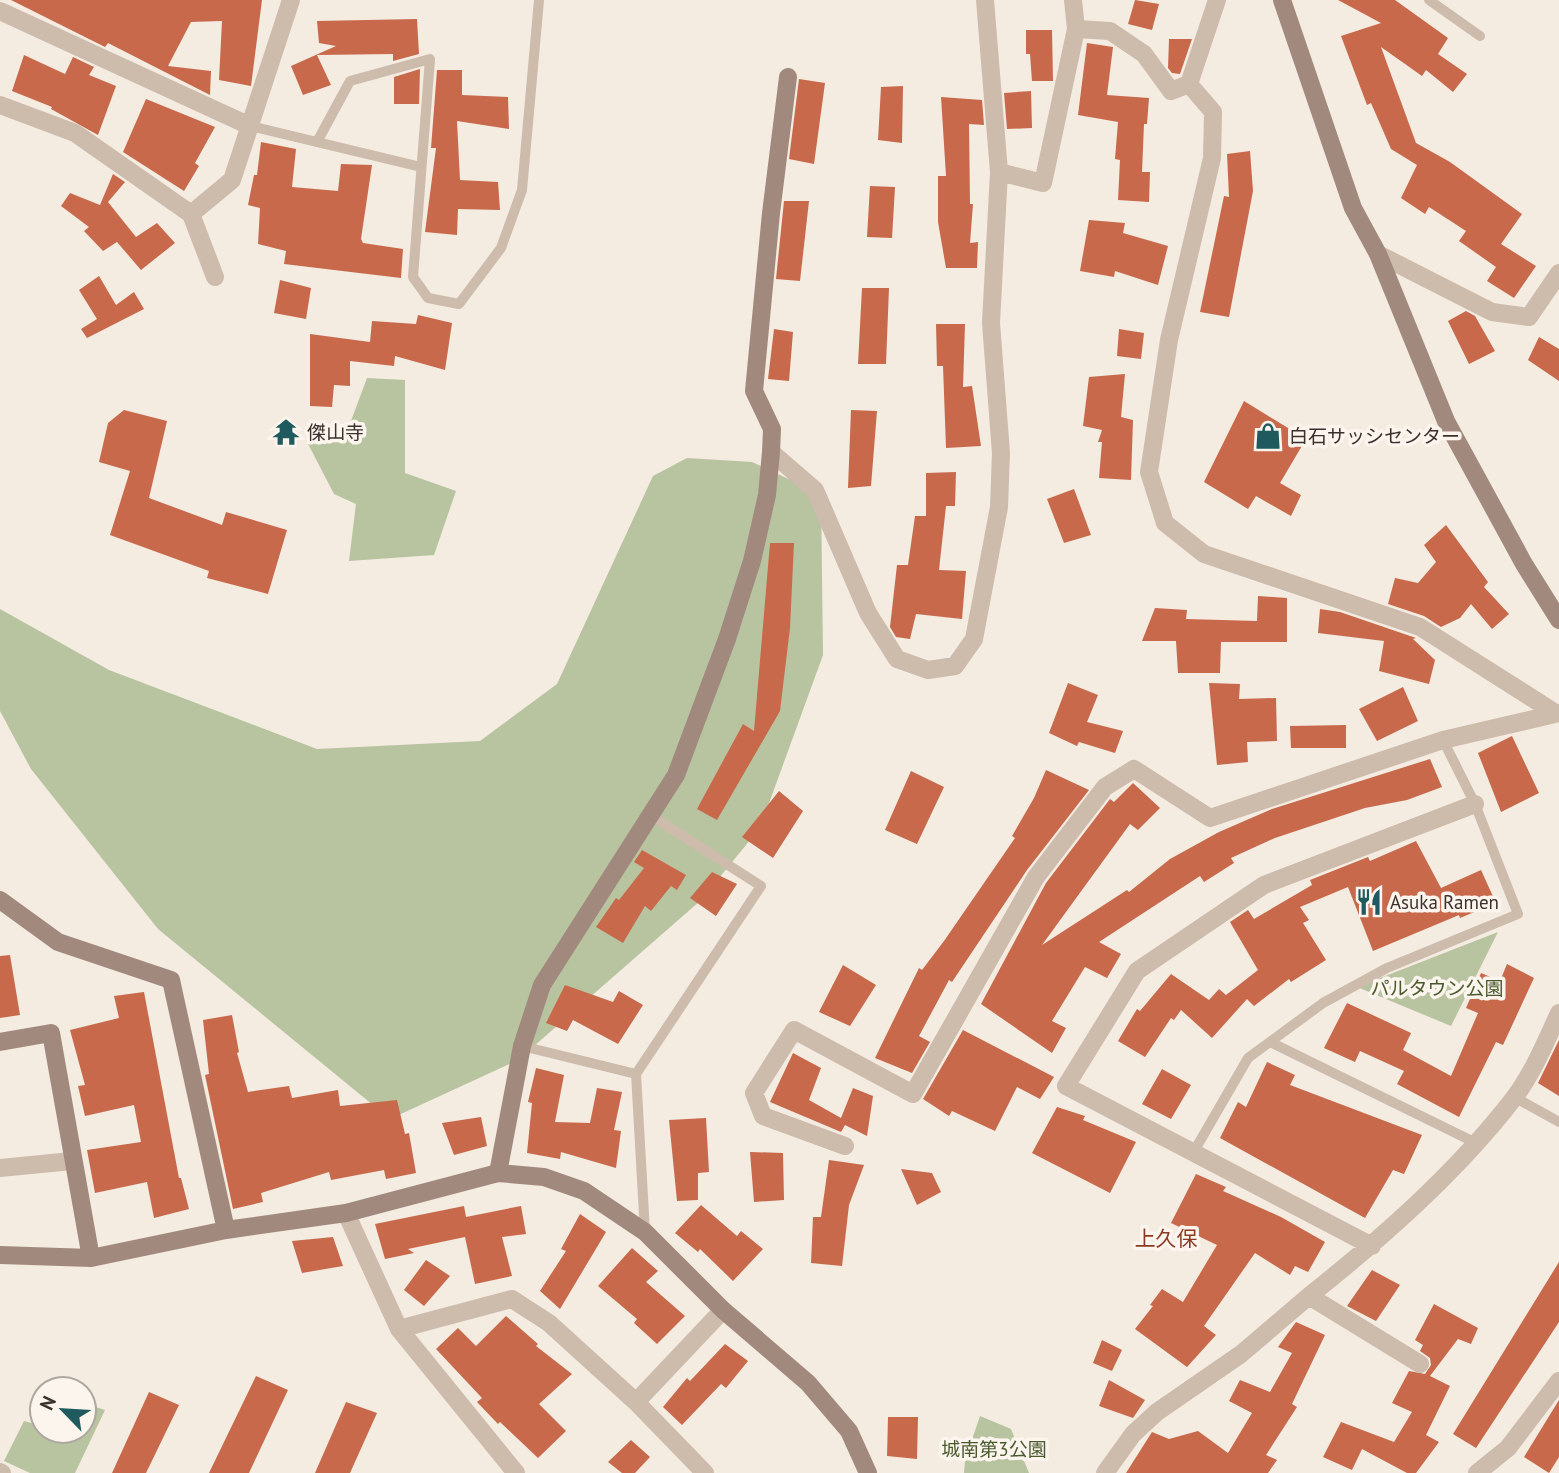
<svg xmlns="http://www.w3.org/2000/svg" width="1559" height="1473" viewBox="0 0 1559 1473" font-family="'PT Sans','Noto Sans JP',sans-serif">
<style>
.green{fill:#b8c4a0}
.building{fill:#c8694b}
.lines{fill:none;stroke-linecap:round;stroke-linejoin:round}
.lane{stroke:#cdbbac;stroke-width:10}
.street{stroke:#cdbbac;stroke-width:18}
.secondary{stroke:#a18a7d;stroke-width:18}
.labels{text-anchor:middle;dominant-baseline:central;stroke-width:7;stroke-linejoin:round;paint-order:stroke}
.poi-label{font-size:19px;fill:#3b302b;stroke:#fbf5ee;text-anchor:start}
.park-label{font-size:19px;fill:#4a5a2e;stroke:#fbf5ee}
.neighbourhood-label{font-size:21px;fill:#8c3b22;stroke:#fbf5ee}
</style>
<rect width="100%" height="100%" fill="#f4ebe1"/>
<path class="green" d="M367,378L405,380V473L456,491L434,555L349,561L356,504L334,494L306,440L345,437Z
M687,458L752,462L821,494L823,655L760,828L700,901L518,1060L390,1119L158,929L31,769L0,711V609L109,670L317,749L480,741L557,684L653,476Z
M1498,932L1451,1026L1357,987Z
M92,1406L105,1410L75,1473H30L4,1461L24,1421L42,1426V1431H84V1409Z
M980,1416L1011,1429L1029,1473H964L965,1460Z"/>
<path class="building" d="M11,0H262L251,86L219,80L222,21L191,22L168,66L211,71L210,95L108,43L105,47Z
M1135,0L1159,4L1152,30L1128,24Z
M1338,0H1395L1448,38L1438,54L1467,74L1453,92L1426,70L1422,76L1381,47L1416,143L1450,162L1522,214L1501,244L1536,266L1514,298L1487,281L1496,267L1459,241L1466,231L1429,207L1425,214L1401,198L1417,165L1391,149L1371,103L1367,105L1341,36L1381,23Z
M417,19L419,54L393,61V54L317,55L331,85L303,95L291,66L336,46L319,43L317,21Z
M1026,30H1052L1053,81H1032L1030,54H1026Z
M1169,39H1192L1180,74L1172,73L1168,68Z
M1087,43L1113,47L1107,95L1149,98L1147,124H1144L1142,172H1150L1149,202L1118,200L1120,160L1115,159L1118,122L1078,115Z
M24,55L65,74L73,57L94,67L89,75L116,86L98,135L51,109L52,107L12,91Z
M420,69L419,104H394V77Z
M437,70H462V95L508,97L509,129L457,121L460,180L498,182L500,210L458,209L457,235L425,232L436,148H431Z
M799,79L825,83L814,164L789,159Z
M903,86L902,143L878,140L881,87Z
M1031,91L1032,128L1007,129L1004,93Z
M941,97L982,100L984,125L969,124L970,204H973L970,243L978,242L977,268H946L938,222V176H946Z
M146,99L215,127L195,163L199,166L184,191L123,152Z
M261,142L296,149L292,187L338,191L341,164L372,165L361,239L363,243L403,249L401,278L284,264L286,251L258,244L260,208L248,205L254,175H257Z
M1250,151L1253,191L1229,317L1200,312L1224,196L1229,197L1227,154Z
M113,174L125,182L108,202L136,237L157,223L175,243L141,270L117,242L103,251L84,231L89,227L61,206L70,193L100,205Z
M870,186L895,187L892,238L867,237Z
M784,201H809L800,281L776,279Z
M1089,220L1125,223L1123,233L1168,246L1158,285L1115,271L1114,277L1080,271Z
M99,276L116,305L134,292L144,309L87,338L81,329L97,319L79,290Z
M280,280L311,288L306,319L274,313Z
M862,288H889L886,364H858Z
M1466,311L1475,316L1495,351L1469,364L1448,321Z
M418,315L452,323L445,370L395,356L394,366L350,361V386L334,385L332,407L310,406V334L370,342L372,321L416,324Z
M936,324H965L963,387L972,386L981,446L946,448L943,366H937Z
M774,329L793,332L789,381L768,379Z
M1119,329L1144,333L1141,359L1117,356Z
M1539,337L1559,349V381L1528,360Z
M1125,374L1121,417L1133,420L1131,480L1099,478L1102,442H1098L1102,430L1083,426L1089,377Z
M1244,401L1306,439L1280,483L1301,495L1291,516L1256,496L1248,509L1204,482Z
M124,410L167,421L149,498L222,525L226,512L287,530L268,594L207,578L209,571L110,535L130,471L99,462L108,423Z
M851,410L877,411L871,486L848,488Z
M956,472L955,506H946L939,570L966,571L962,619L916,614L910,639L896,637L890,627L897,565H908L915,516H926V473Z
M1074,489L1091,535L1064,543L1047,499Z
M1446,525L1488,582L1484,587L1509,614L1492,629L1471,604L1460,618L1441,627L1424,616L1388,604L1395,578L1418,583L1436,562L1424,545Z
M770,543H794L790,628L780,711L717,820L697,809L743,724L754,731Z
M1258,596L1287,598V642H1221L1220,673H1178L1176,641H1142L1155,608L1187,610L1186,619L1257,621Z
M1320,609L1340,612L1416,638L1413,639L1435,660L1429,684L1379,671L1384,641L1318,633Z
M1068,683L1098,695L1087,722L1123,731L1115,753L1079,742L1077,746L1049,733Z
M1209,683L1240,684L1239,699L1276,698L1277,741L1247,742L1248,762L1217,765Z
M1403,687L1418,721L1377,741L1359,709Z
M1346,725V748H1291L1290,726Z
M1512,736L1539,793L1501,812L1478,753Z
M1430,759L1442,787L1407,800L1365,808L1275,838L1231,858L1234,863L1204,882L1200,876L1099,942L1121,954L1107,978L1085,967L1052,1021L1066,1028L1052,1053L981,1004L1046,883L1110,799L1114,802L1133,783L1160,808L1138,830L1130,824L1042,945L1127,890L1129,892L1170,859L1219,832L1272,809Z
M1046,770L1089,790L1027,870L952,982L949,980L919,1036L930,1042L912,1073L875,1058L919,968L922,970L944,941L1015,838L1012,836L1034,798Z
M911,771L944,787L917,844L885,830Z
M779,791L803,811L773,858L742,837Z
M1416,841L1441,888L1481,870L1496,903L1460,918L1459,915L1373,951L1348,887L1300,907L1309,920L1303,923L1326,960L1291,982L1289,979L1254,1006L1247,999L1212,1038L1181,1010L1174,1020L1171,1018L1145,1057L1118,1041L1137,1009L1140,1011L1171,974L1209,1000L1219,989L1226,995L1258,970L1230,922L1248,910L1254,919L1312,885L1310,880L1368,857L1370,861Z
M642,850L686,875L677,890L671,886L651,911L645,906L623,943L596,927L616,898L619,900L644,868L634,862Z
M712,872L737,884L716,916L690,898Z
M10,955L20,1015L0,1018V956Z
M1507,964L1534,978L1503,1045L1496,1042L1459,1117L1397,1084L1404,1071L1360,1051L1355,1062L1324,1048L1347,1003L1411,1033L1403,1050L1451,1076L1478,1013L1466,1008L1481,973L1500,981Z
M843,965L876,985L850,1026L819,1012Z
M565,985L613,1002L619,991L643,1005L618,1044L573,1020L567,1031L546,1023Z
M144,992L179,1178H181L189,1209L154,1218L147,1182L95,1193L87,1150L141,1142L134,1105L85,1116L78,1086L85,1085L70,1030L119,1018L114,996Z
M232,1015L239,1052L237,1053L248,1092L289,1086L292,1098L338,1090L340,1106L397,1100L405,1134L409,1133L416,1173L386,1179L384,1170L331,1180L329,1172L261,1193L263,1202L233,1209L205,1075L209,1074L203,1020Z
M963,1030L1054,1077L1040,1099L1017,1087L995,1131L952,1111L949,1116L923,1099Z
M1559,1040V1096L1538,1083Z
M793,1053L821,1068L809,1100L841,1118L853,1088L873,1096L867,1136L845,1125L841,1132L770,1102Z
M1267,1062L1295,1075L1290,1085L1422,1135L1404,1174L1393,1170L1365,1218L1220,1138L1238,1102L1246,1107Z
M536,1068L564,1075L555,1122L590,1123L597,1088L622,1092L614,1130L621,1131L616,1168L561,1152L560,1159L527,1153L532,1103L528,1102Z
M1162,1069L1191,1085L1171,1119L1142,1104Z
M1057,1107L1085,1116L1083,1120L1136,1142L1110,1193L1032,1153Z
M481,1117L487,1146L454,1155L442,1123Z
M706,1118L709,1172L698,1173V1200L677,1201L669,1120Z
M750,1152L783,1153L784,1200L754,1202Z
M829,1160L864,1165L849,1205L842,1266L811,1263L813,1217H821Z
M901,1169L932,1173L941,1192L917,1205Z
M1196,1174L1226,1187L1223,1191L1281,1217L1325,1242L1308,1272L1295,1266L1290,1275L1255,1253L1204,1326L1216,1335L1187,1367L1135,1329L1153,1306L1150,1305L1162,1289L1183,1302L1217,1245L1171,1223Z
M701,1205L737,1236L741,1231L763,1249L733,1281L700,1249L698,1252L675,1233Z
M464,1206L466,1217L521,1206L526,1234L502,1237L512,1276L475,1284L465,1237L408,1249L414,1253L385,1259L375,1224Z
M580,1214L606,1232L560,1309L540,1291L566,1251L561,1249Z
M333,1237L343,1266L302,1273L292,1241Z
M632,1248L658,1271L646,1282L685,1316L657,1344L634,1323L637,1319L598,1286Z
M426,1260L450,1276L424,1306L404,1290Z
M1559,1262V1322L1476,1448L1453,1434Z
M1372,1270L1400,1285L1376,1321L1347,1306Z
M1434,1304L1478,1328L1471,1344L1458,1339L1430,1376L1450,1386L1426,1435L1439,1442L1416,1473H1407L1362,1449L1352,1470L1323,1457L1341,1422L1394,1442L1412,1412L1392,1403L1409,1371L1425,1374L1431,1365L1430,1358L1420,1351L1423,1345L1415,1340Z
M506,1316L538,1344L536,1346L572,1374L539,1404L566,1431L538,1458L500,1422L498,1424L477,1402L482,1398L436,1349L458,1328L476,1346Z
M1296,1322L1325,1335L1292,1404L1297,1407L1266,1455L1277,1460L1268,1473H1126L1152,1432L1169,1439L1198,1431L1228,1453L1252,1413L1229,1401L1240,1380L1270,1392L1292,1353L1278,1347Z
M1102,1340L1122,1350L1112,1371L1093,1363Z
M725,1344L748,1361L726,1388L721,1384L682,1425L663,1407L687,1378L690,1381Z
M256,1376L288,1390L249,1473H209Z
M1109,1380L1145,1400L1133,1418L1099,1406Z
M149,1392L179,1405L146,1473H112Z
M1559,1400V1457L1549,1473L1524,1457Z
M346,1402L377,1413L350,1473H315Z
M888,1417H918L917,1459L887,1456Z
M631,1440L650,1457L635,1473H622L608,1462Z"/>
<g class="lines">
<path class="lane" d="M1429,0L1480,36
M250,126L421,167
M317,142L350,81L430,59L413,277L428,298L459,304L501,248L522,190L539,0
M1270,1042L1474,1142
M522,1046L636,1074
M1514,1097L1559,1122
M1193,1153L1248,1058L1323,1003L1387,968L1518,914L1475,804L1443,740
M645,1232L636,1074L761,886L650,815"/>
<path class="street" d="M1073,0L1076,29
M0,11L250,126
M1189,84L1213,112L1212,158L1169,340L1149,472L1165,523L1204,554L1420,627L1554,712
M1189,84L1217,0
M0,105L75,133L191,214L215,277
M999,172L1043,183L1076,29L1110,31L1144,54L1171,91L1189,84
M191,214L232,180L291,0
M1378,254L1492,312L1529,317L1559,273
M771,452L815,490L868,613L897,659L928,670L955,666L974,639L999,507L1001,453L991,323L999,172L985,0
M845,1146L763,1116L754,1093L794,1030L913,1094L1036,877L1105,787L1134,769L1210,818L1443,740L1559,713
M0,1168L72,1161
M346,1213L399,1329L516,1473
M1372,1246L1066,1086L1137,971L1264,885L1475,804
M399,1329L512,1299L549,1323L636,1402L705,1473
M1420,1364L1309,1296C1382,1238 1457,1172 1514,1098C1533,1073 1546,1041 1559,1013
M636,1402L723,1310
M0,1472L2,1473
M1105,1473L1133,1434L1157,1412L1241,1354L1309,1296
M1477,1473L1508,1448L1559,1381"/>
<path class="secondary" d="M1282,0L1353,208L1378,254L1446,421L1524,564L1559,620
M0,900L58,942L171,980L226,1230
M0,1042L51,1033L91,1258
M498,1173L522,1046L542,985L676,775L727,639L752,561L767,495L771,452L772,429L754,391L771,213L788,77
M0,1255L91,1258L226,1230L346,1213L498,1173L544,1177L584,1191L645,1232L723,1310L808,1383L849,1431L868,1473"/>
</g>
<defs>
<symbol id="temple-bare" viewBox="-9 -9 18 18"><path d="M0-6L5-2H3V0L6.5 2.5H4V6H1.5V3h-3V6H-4V2.5H-6.5L-3 0V-2H-5Z" fill="#1f5a5e" stroke="#fbf5ee" stroke-width="2.5" paint-order="stroke"/></symbol>
<symbol id="shop-bare" viewBox="-9 -9 18 18"><path d="M-5-2.5h2.3a2.7 3.5 0 0 1 5.4 0H5L5.5 6h-11ZM-1.5-2.5h3a1.5 2.3 0 0 0-3 0Z" fill="#1f5a5e" stroke="#fbf5ee" stroke-width="2.5" paint-order="stroke"/></symbol>
<symbol id="restaurant-bare" viewBox="-9 -9 18 18"><path d="M-5-6h1v4h1v-4h1v4h1v-4h1v5L-1.5 .5V6h-2V.5L-5-1ZM5-6V6H3V1.5H1.5Q1.5-4 5-6Z" fill="#1f5a5e" stroke="#fbf5ee" stroke-width="2.5" paint-order="stroke"/></symbol>
</defs>
<g fill-rule="evenodd">
<use href="#temple-bare" x="267" y="413" width="38" height="38"/>
<use href="#shop-bare" x="1249" y="417" width="38" height="38"/>
<use href="#restaurant-bare" x="1350" y="883" width="38" height="38"/>
</g>
<g class="labels">
<g class="poi-label">
<text x="307" y="432">傑山寺</text>
<text x="1289" y="436">白石サッシセンター</text>
<text x="1390" y="902">Asuka Ramen</text>
</g>
<g class="park-label">
<text x="1437" y="988">パルタウン公園</text>
<text x="994" y="1449">城南第3公園</text>
</g>
<g class="neighbourhood-label">
<text x="1166" y="1238">上久保</text>
</g>
</g>
<g transform="translate(63 1410) rotate(295)"><circle r="33" fill="#fbf5ee" stroke="#aea6a0" stroke-width="2"/>
<path d="M0-5L12 26L0 18L-12 26Z" fill="#1f5a5e"/>
<text y="-10" font-size="19" font-weight="bold" text-anchor="middle" fill="#3b302b">N</text>
</g>
</svg>
